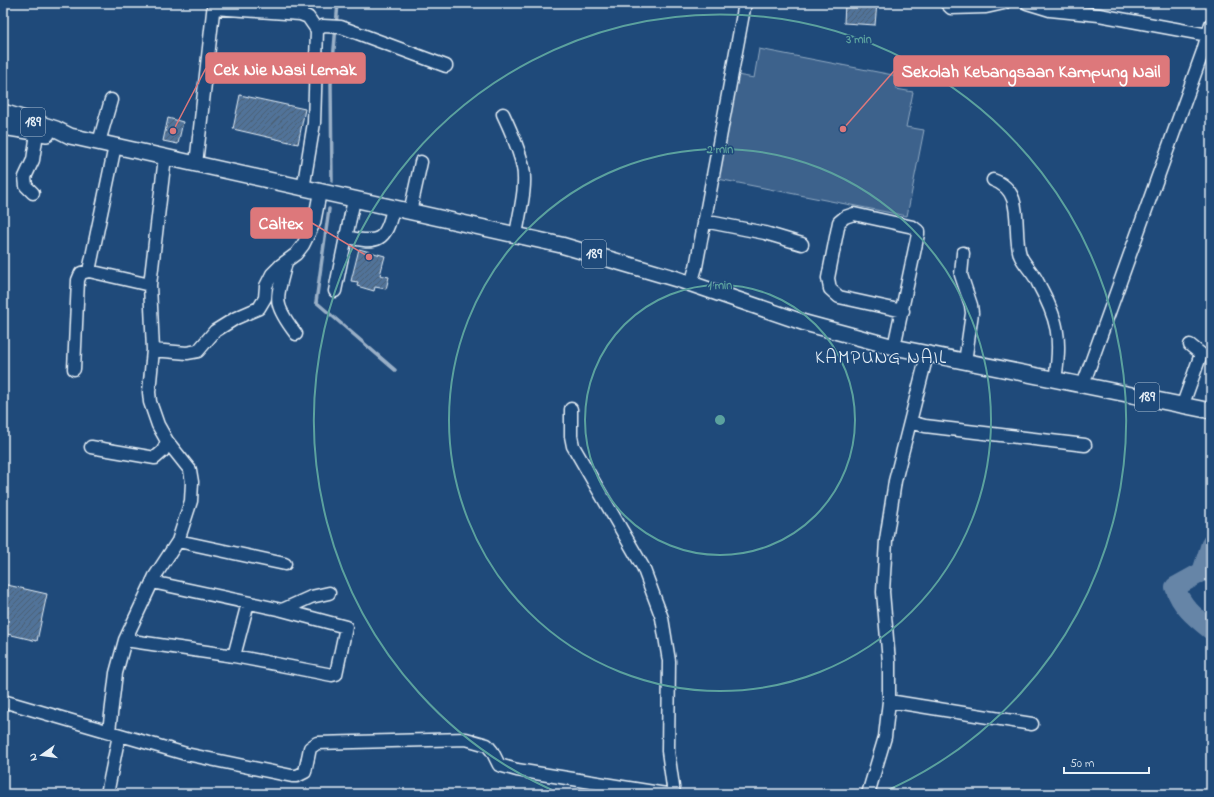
<svg xmlns="http://www.w3.org/2000/svg" width="1214" height="797" viewBox="0 0 1214 797" font-family="'Indie Flower',sans-serif">
<style>
.park{fill:#3c628c;stroke:#92aac2}
.lines{fill:none;stroke-linecap:round;stroke-linejoin:round}
.stream{stroke:#9ab0c7;stroke-width:3.5}
.river{stroke:#6685a7;stroke-width:20}
.building{fill:url(#building-hatch);stroke:#e8f1f8}
.minor-casing{stroke:#e8f1f8;stroke-width:15}
.major-casing{stroke:#e8f1f8;stroke-width:18}
.minor{stroke:#1f4a7a;stroke-width:12}
.major{stroke:#1f4a7a;stroke-width:15}
.ring{fill:none;stroke:#5ba19e;stroke-width:2}
.labels{text-anchor:middle;dominant-baseline:central;stroke-width:3;stroke-linejoin:round;paint-order:stroke}
.shield{fill:#1f4a7a;stroke:#acbfd2;stroke-width:1}
.shield-label{font-size:16px;font-weight:bold;fill:#e8f1f8}
.quarter-label{font-size:19px;letter-spacing:1px;fill:#e8f1f8;stroke:#1f4a7a}
.centre{fill:#5ba19e;stroke:#1f4a7a;stroke-width:2}
.ring-label{font-size:12px;text-anchor:middle;font-weight:bold;fill:#5ba19e;stroke:#1f4a7a;stroke-width:3;stroke-linejoin:round;paint-order:stroke}
.leader{fill:none;stroke:#dd787b;stroke-width:1.5}
.callout-dot{fill:#dd787b;stroke:#1f4a7a;stroke-width:1.5}
.callout{fill:#dd787b;stroke:#dd787b;stroke-width:1.5}
.callout-label{font-size:18px;text-anchor:middle;font-weight:bold;fill:#fff}
</style>
<defs>
<pattern id="building-hatch" width="6" height="6" patternUnits="userSpaceOnUse"><rect width="6" height="6" fill="#517399"/><path d="M-1 1l2-2M0 6l6-6M5 7l2-2" fill="none" stroke="#4c5e72"/></pattern>
</defs>
<rect width="100%" height="100%" fill="#1f4a7a"/>
<filter id="ink" filterUnits="userSpaceOnUse"><feTurbulence type="fractalNoise" baseFrequency=".025" numOctaves="2"/><feDisplacementMap in="SourceGraphic" scale="8" xChannelSelector="R" yChannelSelector="G"/><feConvolveMatrix kernelMatrix="1 2 1 2 8 2 1 2 1" color-interpolation-filters="sRGB"/></filter>
<g filter="url(#ink)">
<path class="park" d="M759,49L898,76L896,89L913,92L906,127L924,130L907,216L718,179L737,75L754,78Z"/>
<g class="lines">
<path class="stream" d="M332,181L331,84L338,3
M329,209L316,302L395,370"/>
<path class="river" d="M1211,544L1202,572L1175,587C1181,606 1195,617 1211,630"/>
</g>
<path class="building" d="M845,3H877L875,25L844,23Z
M240,95L305,109L298,144L233,129Z
M168,118L183,122L178,144L163,141Z
M359,249L385,256L380,275L389,277L386,289L375,287L374,291L357,286L358,282L351,281Z
M3,584L47,594L37,641L3,633Z"/>
<g class="lines">
<defs>
<path id="minor" d="M946,3L951,8L986,7L1004,3
M1027,3L1050,10L1099,15L1208,35
M213,8L300,14L308,17L317,30
M503,114C511,131 519,149 523,167C527,188 519,214 516,235
M99,142L111,100
M196,164L214,3
M993,180C1026,191 1012,229 1020,255C1024,265 1034,273 1038,283C1058,319 1062,339 1055,379
M303,189L314,123L317,30L323,26L341,27L446,66
M33,193L26,186L25,177L33,160L37,133
M354,200L346,237C378,244 386,242 393,208
M410,212L421,162
M704,221L765,233L802,244
M963,253L961,275L971,305L972,313L965,362
M286,262C277,300 271,301 296,334
M89,271L115,146
M691,284L696,267L745,3
M335,291L346,237
M894,347L918,234V231L913,227L854,214L845,217L839,222L828,278L830,289L839,297L903,311
M153,350L187,353L198,351L215,331L236,318L259,308L265,298L266,286L272,274L281,265L296,254L303,245L314,223L320,192
M74,369L78,280L81,273L89,271L150,285
M1083,385L1203,51L1211,24
M1183,404L1201,354L1190,345
M571,409V436L573,446L643,567L662,618L669,661L668,751L674,794
M910,422L925,426L1085,445
M91,447L155,458L163,451L167,441
M178,541L285,564
M282,610L311,597L329,593
M125,640L234,656L332,675L336,674L346,627L282,610L152,582
M234,656L248,603
M3,701L186,754L292,776H297L305,772L310,748L317,743L466,739L487,745L492,751L499,765L517,770L666,794
M889,701L1032,724
M109,731L116,673L125,640L155,576L178,541L191,501L192,482L190,470L167,441L158,425L150,402L149,392L153,350L150,285L165,157
M107,794L119,735
M868,794L885,737L889,701V662L883,592L886,540L895,481L927,355"/>
<path id="major" d="M3,112L56,129L70,136L561,245L677,279L805,323L894,347L1211,411
M3,127L47,134"/>
</defs>
<use href="#minor" class="minor-casing"/>
<use href="#major" class="major-casing"/>
<use href="#minor" class="minor"/>
<use href="#major" class="major"/>
</g>
</g>
<g class="ring">
<circle cx="720" cy="420" r="135"/>
<circle cx="720" cy="420" r="271"/>
<path d="M561 794A406 406 0 1 1 879 794"/>
</g>
<g class="labels">
<g class="shield">
<rect x="21" y="108" width="24" height="28" rx="3"/>
<rect x="582" y="240" width="24" height="28" rx="3"/>
<rect x="1135" y="383" width="24" height="28" rx="3"/>
</g>
<g class="shield-label">
<text x="33" y="122">189</text>
<text x="594" y="254">189</text>
<text x="1147" y="397">189</text>
</g>
<g class="quarter-label">
<text x="881" y="358">KAMPUNG NAIL</text>
</g>
</g>
<circle cx="720" cy="420" r="6" class="centre"/>
<g class="ring-label">
<text x="859" y="43">3 min</text>
<text x="720" y="153">2 min</text>
<text x="720" y="289">1 min</text>
</g>
<path class="leader" d="M173 131L206 68M843 129L894 71M369 257L312 223"/>
<g class="callout-dot">
<circle cx="173" cy="131" r="4"/>
<circle cx="843" cy="129" r="4"/>
<circle cx="369" cy="257" r="4"/>
</g>
<g class="callout">
<rect x="206" y="53" width="159" height="30" rx="4"/>
<rect x="894" y="56" width="275" height="30" rx="4"/>
<rect x="251" y="208" width="61" height="30" rx="4"/>
</g>
<g class="callout-label">
<text x="285" y="75">Cek Nie Nasi Lemak</text>
<text x="1031" y="77">Sekolah Kebangsaan Kampung Nail</text>
<text x="281" y="229">Caltex</text>
</g>
<rect width="1214" height="797" fill="none" stroke="#1f4a7a" stroke-width="16"/>
<rect x="8" y="8" width="1198" height="781" fill="none" stroke="#e8f1f8" stroke-width="1.5" filter="url(#ink)"/>
<g transform="translate(42 755) rotate(256)" stroke="#1f4a7a" stroke-width="3" paint-order="stroke">
<path d="M0-3L7 15L0 10L-7 15Z" fill="#e8f1f8"/>
<text y="-6" font-size="11" font-weight="bold" text-anchor="middle" fill="#e8f1f8">N</text>
</g>
<path d="M1064 767v6h85v-6" fill="none" stroke="#e8f1f8" stroke-width="2"/>
<text x="1070" y="767" font-size="12" fill="#e8f1f8" stroke="#1f4a7a" stroke-width="3" paint-order="stroke">50 m</text>
</svg>
